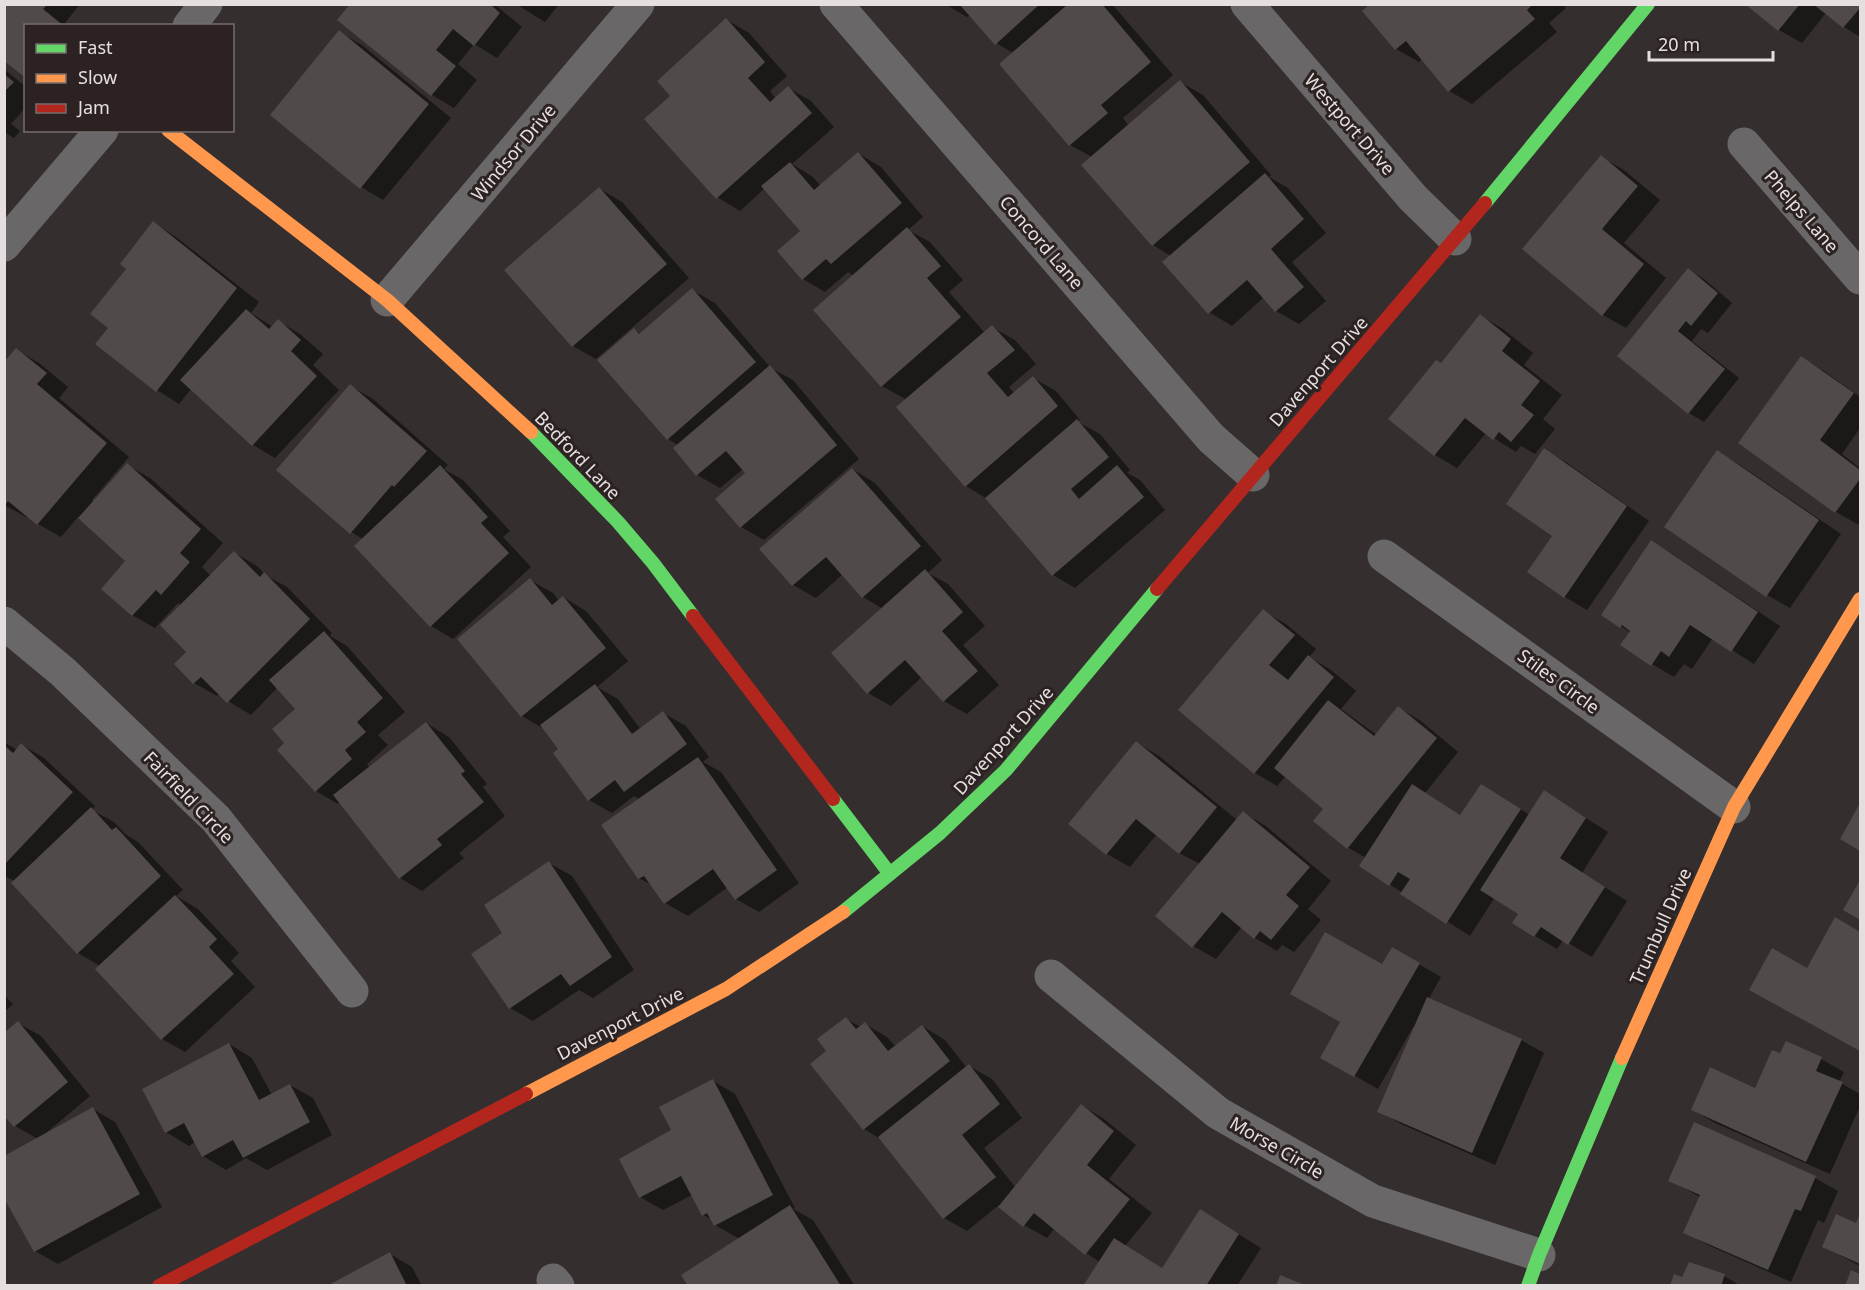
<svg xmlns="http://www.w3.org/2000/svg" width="1865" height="1290" viewBox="0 0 1865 1290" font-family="'Noto Sans',sans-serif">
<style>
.shadow{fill:#0007}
.building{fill:#504a4a}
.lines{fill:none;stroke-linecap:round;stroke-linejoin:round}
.street{stroke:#696767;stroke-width:33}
.fast{stroke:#63d668;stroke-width:14}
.slow{stroke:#ff974d;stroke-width:14}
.jam{stroke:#b3261e;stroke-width:14}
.labels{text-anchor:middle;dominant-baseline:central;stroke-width:6;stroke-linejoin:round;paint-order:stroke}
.street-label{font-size:18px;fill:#e6dfdf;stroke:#2c2222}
</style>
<rect width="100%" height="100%" fill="#342e2e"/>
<path class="shadow" d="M4,4H80L65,23L68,26H26L4,59Z
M352,4H494L522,27L497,58L474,44L458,64L477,80L454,108L432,95Z
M516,4H559L545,22Z
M945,4H1112L1173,75L1123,118L1129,126L1180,82L1203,95L1271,175L1269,177L1288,188L1326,233L1292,262L1326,301L1299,324L1276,311L1264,297L1232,326L1209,312L1171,256L1153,245L1092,157L1070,145L1013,53L996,43L970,15L967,17Z
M1371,4H1563L1566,8L1549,23L1557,32L1472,104L1449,91L1422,59L1419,62L1396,49Z
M1747,4H1860V37L1844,27L1826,13L1802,43L1779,30Z
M727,20L749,33L787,76L770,91L776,99L788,88L811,101L834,127L792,164L813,177L821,186L859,154L881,167L923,217L908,230L930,242L963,280L949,292L985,333L992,327L1015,340L1036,364L1009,387L1015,394L1033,378L1056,391L1080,420L1078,422L1100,434L1130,470L1127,473L1140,480L1165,510L1075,588L1053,575L987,499L966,486L907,400L882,386L815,310L854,276L848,272L825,292L803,279L802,231L765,188L740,211L717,197L672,96Z
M339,32L362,45L451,118L383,200L361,187Z
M4,69L26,87V107L11,124L20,131L14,138L4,132Z
M1601,157L1624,170L1660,200L1624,243L1666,278L1626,328L1603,315L1524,249Z
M600,189L622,202L689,278L596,359L573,346L506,270Z
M154,223L176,237L259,302L251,313L273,327L278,321L300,334L323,354L313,365L339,390L275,458L253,445L191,389L179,404L157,390L110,328L128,269Z
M1688,270L1704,279L1732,303L1708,333L1701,329L1692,341L1739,378L1704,422L1689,413L1619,355Z
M692,290L715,303L771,368L793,380L859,459L764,540L741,527L747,473L743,469L720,488L697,475L678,445L668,439L634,330L641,334Z
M1481,316L1503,329L1533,353L1524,365L1562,395L1543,419L1555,429L1535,454L1521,446L1516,452L1486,433L1457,468L1435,455L1442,364Z
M17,350L39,363L68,387L59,398L129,457L92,500L94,502L127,465L150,478L223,543L202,567L211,576L235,553L257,566L267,576L287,587L332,633L330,636L347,646L405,712L378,735L388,745L367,764L370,768L426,723L449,737L487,784L483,787L505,816L459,853L464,858L422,891L400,878L340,802L338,804L316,791L286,743L297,710L277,688L251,715L228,701L220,693L217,696L194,683L182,605L178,603L155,628L132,615L127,561L78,517L61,537L38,524L29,516L28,518L4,505Z
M1801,358L1824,371L1860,397V428L1842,454L1860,468V523L1859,525L1836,512L1740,442Z
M350,386L373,399L448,465L444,469L463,480L510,531L503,537L531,567L453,639L431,626L363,539L351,532Z
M1545,450L1567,463L1649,521L1587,610L1565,597Z
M1717,452L1740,465L1841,534L1790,608L1767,595L1666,526Z
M852,469L875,483L942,560L928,573L948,584L985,626L963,645L999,685L967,714L944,701L922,677L891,706L868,693L883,609L863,597L843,574L816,598L793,585L761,549Z
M1652,542L1674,555L1780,626L1754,664L1713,638L1692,669L1684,664L1674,677L1652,664L1630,632L1603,615Z
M530,580L553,593L559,601L563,597L586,611L628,661L597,687L618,699L641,730L663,713L686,726L709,757L703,762L721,772L799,883L759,912L736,899L728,887L688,916L665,903L653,886L639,878L603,826L640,800L634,796L612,813L589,800L560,750L544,729L522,716Z
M1263,611L1286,624L1316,649L1309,657L1331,670L1356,691L1341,709L1377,735L1399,708L1421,721L1458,752L1425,793L1461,816L1504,799L1530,815L1545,792L1608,832L1582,873L1627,901L1592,957L1563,940L1557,949L1535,936L1520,913L1495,897L1470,936L1361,866L1366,858L1347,847L1325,808L1286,776L1277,786L1255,773Z
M4,742L17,750L22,745L44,758L95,806L92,810L114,822L125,834L138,842L183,890L176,896L198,909L239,953L231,961L255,987L185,1052L162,1039L97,969L100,966L78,953L13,883L15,881L4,876Z
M1137,743L1159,756L1237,820L1243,813L1266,826L1331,881L1308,909L1321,920L1294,952L1282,945L1277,951L1255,938L1242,927L1216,959L1193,946L1200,864L1179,853L1157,834L1130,867L1107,854L1070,824Z
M1860,806V850L1842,839Z
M549,863L572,876L634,970L593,998L579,990L533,1021L510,1008L504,933Z
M1835,919L1860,933V1050L1773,1002L1808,970Z
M1393,949L1441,977L1428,1000L1521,1040L1544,1053L1495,1165L1401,1124L1379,1111L1415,1028L1413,1027L1378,1089L1322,1057Z
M4,995L13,1004L4,1012Z
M846,1019L861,1027L865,1024L887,1037L896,1047L922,1026L945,1040L967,1068L969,1066L992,1079L1022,1118L984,1148L1016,1188L1082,1106L1104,1119L1136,1145L1109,1179L1152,1213L1125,1246L1163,1270L1201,1211L1261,1248L1237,1286H1085L1100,1262L1086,1253L1055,1228L1047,1238L1024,1225L999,1205L967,1231L944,1218L882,1140L864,1129L829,1051Z
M18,1023L41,1036L90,1096L46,1133V1134L93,1109L115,1122L162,1207L58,1264L35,1251L38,1139L15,1126L6,1115Z
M1787,1043L1821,1059L1844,1072L1839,1082L1860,1094V1106L1830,1174L1715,1123L1693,1110L1756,1090L1781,1055Z
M229,1044L252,1058L272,1095L290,1085L313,1098L332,1135L267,1170L246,1158L226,1170L203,1156L195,1142L189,1146L166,1132L144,1090Z
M713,1081L735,1094L795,1208L793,1209L813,1220L855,1286H690L740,1239L715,1225L713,1220L703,1215L692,1195L663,1210L640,1197L673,1131Z
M1694,1124L1815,1178L1838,1191L1824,1223L1818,1220L1791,1282L1708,1245L1685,1232L1700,1197L1670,1180Z
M1860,1217V1266L1824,1247L1857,1225Z
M390,1254L412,1267L422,1286H330Z
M1724,1276L1741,1286H1672L1683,1279Z"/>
<path class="building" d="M350,4H490L500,13L474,46L453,29L436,50L456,66L431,96L337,20Z
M959,4H1040L995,45Z
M1068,4H1102L1151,62L1101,105L1108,113L1069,146L999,64Z
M1370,4H1533L1527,10L1535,19L1448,92L1406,41L1395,50L1362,11Z
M1745,4H1800L1778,31Z
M1813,4H1860V8L1843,28Z
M4,5H47L43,9L64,26H26V78L4,61Z
M726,18L765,62L748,78L770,102L788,86L812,113L716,199L644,119L670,96L657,81Z
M339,30L429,104L360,189L270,115Z
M4,74L14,82L4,92Z
M1180,80L1250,162L1152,246L1081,165Z
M858,152L902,203L831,264L826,259L802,280L777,251L800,231L761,186L790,162L814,190Z
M1601,155L1638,186L1602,229L1644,264L1602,316L1522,249Z
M1265,173L1304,219L1271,249L1304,287L1275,312L1247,280L1208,314L1162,262Z
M599,187L667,264L572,347L504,270Z
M153,221L237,288L156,392L95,344L108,328L90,314L126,269L120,264Z
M907,227L941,266L927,278L961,317L881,387L813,310Z
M1688,268L1718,293L1691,326L1686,321L1678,331L1725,369L1688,414L1617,356Z
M692,288L756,362L667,440L597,360L634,328L639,334Z
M246,309L269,329L278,319L301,340L291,351L317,376L252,446L180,380Z
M1480,314L1511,339L1502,351L1540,381L1521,405L1534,415L1511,442L1499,432L1493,440L1465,418L1434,456L1388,419L1436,360L1441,363Z
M992,325L1015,350L987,373L1008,397L1033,376L1058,406L965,487L896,407Z
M16,348L47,373L37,384L107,443L37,525L8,501L4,506V362Z
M1801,356L1854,393L1820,440L1860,470V479L1835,513L1738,443Z
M770,365L837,445L740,528L715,499L745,473L726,451L696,476L673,448Z
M350,384L427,451L394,487L392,485L350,534L276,470Z
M1077,419L1109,457L1071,489L1079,499L1117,465L1144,497L1052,576L985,498Z
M1544,448L1627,506L1564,598L1527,572L1552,536L1506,504Z
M1717,450L1819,520L1766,597L1664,527Z
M127,463L201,529L180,553L190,562L161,595L156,590L132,616L101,589L125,561L78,518Z
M440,465L488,517L481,523L509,553L430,627L354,546Z
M852,468L921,546L862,598L826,557L792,586L759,549Z
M1651,540L1758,612L1731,652L1690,625L1669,657L1661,651L1651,666L1620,645L1630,631L1622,625L1620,628L1601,615Z
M234,551L260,577L264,572L310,619L227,703L201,677L193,684L174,664L186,652L160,625Z
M925,569L963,612L942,631L978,671L943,702L905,660L867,694L831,653Z
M530,578L552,605L563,596L606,648L521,717L457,639Z
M1263,609L1295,635L1269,665L1288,680L1308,655L1334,677L1254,774L1178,710Z
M324,631L383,698L357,722L366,732L345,750L352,759L315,792L277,750L284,743L272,729L295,709L269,680Z
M595,684L632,734L663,711L687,744L624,792L615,780L588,801L553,753L558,749L540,725Z
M1328,700L1374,736L1398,706L1437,738L1347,849L1313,821L1323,809L1274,768Z
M426,722L465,771L461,774L484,802L437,839L442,845L399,879L333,795Z
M1136,741L1217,807L1179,854L1136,819L1106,855L1068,824Z
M21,743L73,792L4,865V745L13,753Z
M698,757L777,870L735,900L713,869L664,904L644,876L638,879L601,825Z
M1412,784L1460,815L1481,784L1521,809L1446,924L1400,894L1410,879L1398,872L1389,886L1359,866Z
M1544,790L1586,818L1560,858L1605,887L1568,945L1541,927L1534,937L1512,923L1518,914L1480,890Z
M1860,803V851L1840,839Z
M91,807L112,830L116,827L161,876L77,954L11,883Z
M1243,811L1310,867L1286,895L1299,906L1271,940L1260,931L1254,939L1222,912L1192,948L1155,916Z
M549,861L612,957L570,986L561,974L509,1009L471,954L502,933L484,905Z
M1860,880V920L1843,910Z
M175,895L217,939L209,947L234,974L161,1040L95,969Z
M1835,917L1860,932V1051L1749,990L1772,948L1807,968Z
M1325,932L1382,964L1392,947L1420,963L1354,1077L1320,1058L1340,1022L1290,994Z
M1427,997L1522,1039L1472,1153L1377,1112Z
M846,1017L856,1029L865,1022L888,1051L922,1025L950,1061L863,1130L810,1064L826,1051L817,1039Z
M18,1021L68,1082L14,1127L4,1116V1033Z
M1786,1041L1822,1057L1816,1071L1843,1082L1806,1162L1691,1110L1710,1067L1755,1088L1772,1050L1780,1053Z
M229,1043L259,1100L290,1084L310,1122L243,1158L233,1140L202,1157L184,1123L165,1133L142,1089Z
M969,1064L1000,1104L962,1135L996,1177L943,1219L878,1137Z
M713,1079L773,1195L714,1226L707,1213L702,1216L681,1176L639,1198L619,1159L671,1130L659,1107Z
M1081,1104L1114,1131L1087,1165L1130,1199L1085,1255L1034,1213L1023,1227L998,1207Z
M93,1107L140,1194L34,1252L4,1198V1156Z
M1694,1122L1816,1176L1801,1211L1795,1209L1768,1270L1683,1233L1700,1195L1668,1181Z
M790,1205L841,1286H688L681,1275Z
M1200,1209L1239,1234L1206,1286H1083L1114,1238L1162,1268Z
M1860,1213V1264L1822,1247L1836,1214L1856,1223Z
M390,1252L407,1286H327Z
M1689,1262L1725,1274L1721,1286H1670L1674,1274L1682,1277Z
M1851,1270L1860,1274V1286H1845Z
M1280,1275L1305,1285V1286H1276Z"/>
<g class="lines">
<path class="street" d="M836,4L1211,438L1253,475
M1247,4L1413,198L1455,239
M189,26L206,4
M1744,144L1860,278
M4,245L102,130
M387,300L638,4
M1384,556L1734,807
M4,623L63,672L216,819L352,991
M1051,976L1218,1113L1373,1201L1539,1255
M553,1280L558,1286"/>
<path class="fast" d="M1485,203L1648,4
M531,432L618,522L653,563L693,616
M833,799L890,874
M843,912L940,833L1006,770L1157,589
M1528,1286L1539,1255L1622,1058"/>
<path class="slow" d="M168,130L387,300L531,432
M1622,1058L1734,807L1860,599
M526,1094L726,989L843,912"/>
<path class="jam" d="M1157,589L1485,203
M693,616L833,799
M159,1286L526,1094"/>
</g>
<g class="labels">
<g class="street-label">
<text transform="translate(1350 124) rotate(49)">Westport Drive</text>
<text transform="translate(513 152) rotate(-50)">Windsor Drive</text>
<text transform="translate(1802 211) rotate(49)">Phelps Lane</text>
<text transform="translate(1042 242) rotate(49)">Concord Lane</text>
<text transform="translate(1318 371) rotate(-49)">Davenport Drive</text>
<text transform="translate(578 455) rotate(46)">Bedford Lane</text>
<text transform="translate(1559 681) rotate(36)">Stiles Circle</text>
<text transform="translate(1003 740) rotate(-48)">Davenport Drive</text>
<text transform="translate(189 797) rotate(46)">Fairfield Circle</text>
<text transform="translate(1660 926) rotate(-66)">Trumbull Drive</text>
<text transform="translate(620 1023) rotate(-27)">Davenport Drive</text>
<text transform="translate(1277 1147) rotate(30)">Morse Circle</text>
</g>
</g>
<rect width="1865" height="1290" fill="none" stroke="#e6dfdf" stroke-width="12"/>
<rect x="24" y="24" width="210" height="108" fill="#2c2222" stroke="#766e6e" stroke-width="1.5"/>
<rect x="36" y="44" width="30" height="9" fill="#63d668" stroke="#766e6e" stroke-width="1.5"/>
<text x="78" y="54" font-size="18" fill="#e6dfdf">Fast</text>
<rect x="36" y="74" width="30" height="9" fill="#ff974d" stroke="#766e6e" stroke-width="1.5"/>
<text x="78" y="84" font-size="18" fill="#e6dfdf">Slow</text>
<rect x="36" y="104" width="30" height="9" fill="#b3261e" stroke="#766e6e" stroke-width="1.5"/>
<text x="78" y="114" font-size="18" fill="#e6dfdf">Jam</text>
<path d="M1649 51v9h124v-9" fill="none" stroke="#e6dfdf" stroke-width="3"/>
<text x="1658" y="51" font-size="18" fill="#e6dfdf" stroke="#2c2222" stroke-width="4.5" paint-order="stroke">20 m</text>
</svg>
